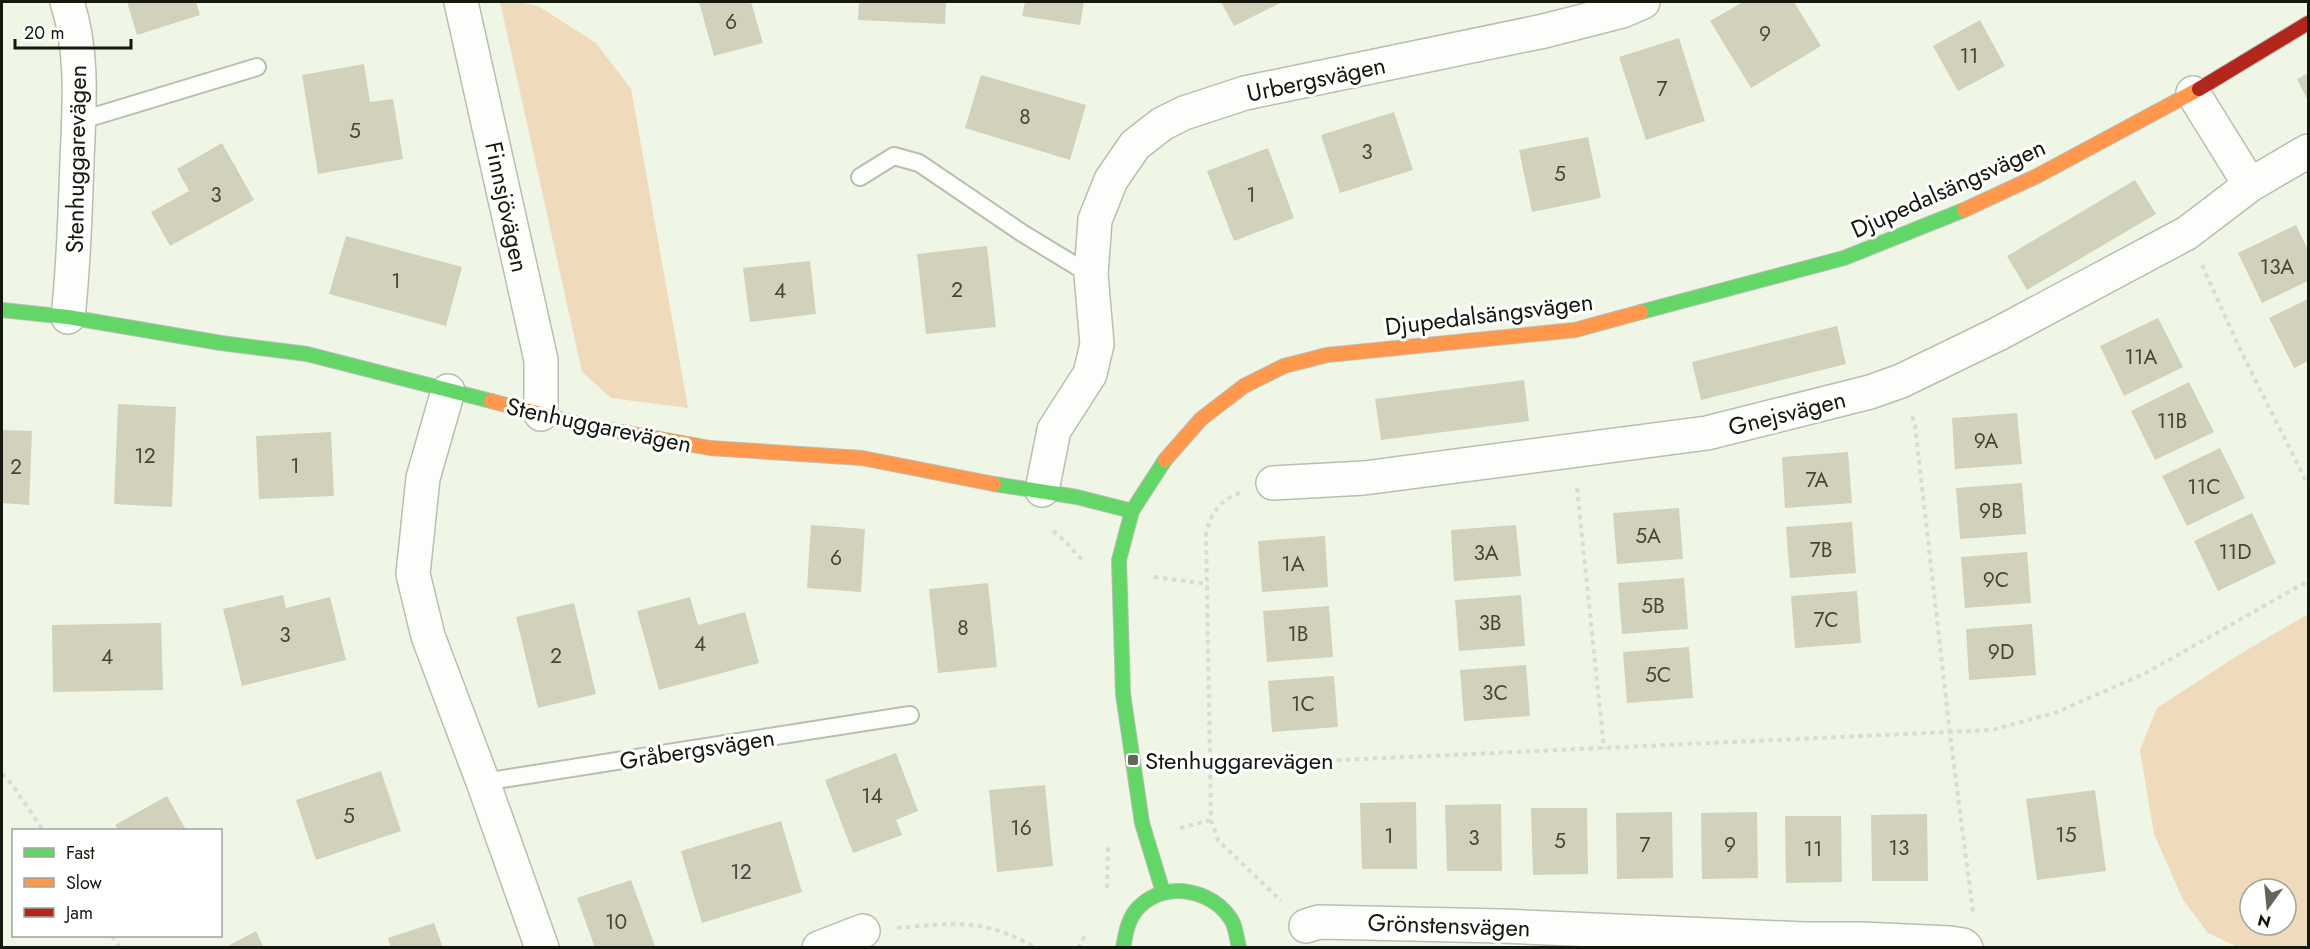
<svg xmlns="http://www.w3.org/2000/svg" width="2310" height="949" viewBox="0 0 2310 949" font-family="Jost,sans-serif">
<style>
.green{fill:#efdabb;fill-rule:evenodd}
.building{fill:#d2d2bc}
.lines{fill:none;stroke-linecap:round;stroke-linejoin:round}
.lane-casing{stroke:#b9beb1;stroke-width:20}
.street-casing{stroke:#b9beb1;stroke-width:36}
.fast-casing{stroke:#b9beb1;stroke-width:16}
.slow-casing{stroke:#b9beb1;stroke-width:16}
.jam-casing{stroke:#b9beb1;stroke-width:16}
.path{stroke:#dadcd7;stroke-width:4;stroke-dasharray:4.5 4.5;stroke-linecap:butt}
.lane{stroke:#fdfefb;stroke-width:16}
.street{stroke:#fdfefb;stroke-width:33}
.fast{stroke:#63d668;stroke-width:14}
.slow{stroke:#ff974d;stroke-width:14}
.jam{stroke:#b3261e;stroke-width:14}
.poi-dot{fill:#616659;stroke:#fff;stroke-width:2}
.labels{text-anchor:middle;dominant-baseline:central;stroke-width:6;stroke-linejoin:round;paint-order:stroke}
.number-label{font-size:21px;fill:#444639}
.street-label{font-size:24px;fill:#14180d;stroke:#fff}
.poi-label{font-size:24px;fill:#14180d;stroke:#fff;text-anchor:start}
</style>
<rect width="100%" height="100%" fill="#eff6e5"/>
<path class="green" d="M500,2H518L538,6L596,43L631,89L688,408L611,398L582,372Z
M2308,614V947H2238L2208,933L2183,900L2154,834L2140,750L2157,708L2240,654ZM2250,889H2286V925H2250Z"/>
<path class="building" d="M127,2H196L200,15L137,35Z
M699,2H751L763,43L714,56Z
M859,2H946L945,24L858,20Z
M1025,2H1084L1080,25L1022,16Z
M1221,2H1282L1234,26Z
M1743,2H1794L1821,46L1751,88L1710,21Z
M1980,20L2005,66L1958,91L1933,46Z
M1679,38L1705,121L1646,140L1619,57Z
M364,64L370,102L393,99L403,159L318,174L302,75Z
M2308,73V101L2297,79Z
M981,75L1086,105L1070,160L965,128Z
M1394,112L1413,170L1340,193L1321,135Z
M1588,137L1601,198L1532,212L1519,150Z
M222,143L254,200L170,246L151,212L189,191L177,169Z
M1268,148L1294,218L1234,241L1207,171Z
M2135,180L2156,214L2027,290L2007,256Z
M2296,225L2308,250V281L2262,303L2238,253Z
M346,236L462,267L446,326L329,294Z
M987,246L996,327L926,334L917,254Z
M810,261L816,314L750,322L743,268Z
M2308,299V361L2294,368L2269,318Z
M2158,318L2183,367L2124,396L2100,346Z
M1837,326L1846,364L1701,400L1692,362Z
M1524,380L1529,421L1381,440L1375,399Z
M2189,382L2214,432L2155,460L2131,411Z
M118,404L176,407L172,507L114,504Z
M2017,413L2022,464L1955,469L1952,418Z
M2,430L32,431L29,505L2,503Z
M331,432L334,496L259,499L256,436Z
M2220,448L2245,498L2187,526L2162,476Z
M1848,452L1852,503L1785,508L1782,457Z
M2022,483L2026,534L1960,539L1956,488Z
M1679,508L1683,559L1617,564L1613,513Z
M2252,513L2276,563L2218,591L2194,541Z
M1852,522L1856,573L1790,578L1786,527Z
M811,525L865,529L861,592L807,588Z
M1516,525L1521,576L1454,581L1451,530Z
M1325,536L1328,587L1262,592L1258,541Z
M2027,552L2031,603L1965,608L1961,557Z
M1684,578L1688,629L1622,634L1618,583Z
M988,583L997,667L938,673L929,589Z
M1857,591L1861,643L1795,648L1791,596Z
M283,595L286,608L330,597L346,660L242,686L223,609Z
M1521,595L1525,646L1459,651L1455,600Z
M690,597L698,625L745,612L759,663L659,690L637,611Z
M574,603L596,694L538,708L516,617Z
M1329,606L1333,657L1267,662L1263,611Z
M161,623L163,690L53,692L52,625Z
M2032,624L2036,675L1969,680L1966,629Z
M1689,647L1693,698L1627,703L1623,652Z
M1526,665L1530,716L1464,721L1460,670Z
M1334,676L1338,727L1272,732L1268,681Z
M896,753L918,811L896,820L902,835L853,853L825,780Z
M381,771L401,831L316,860L296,800Z
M1045,785L1053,866L997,872L989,790Z
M2095,790L2106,871L2037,880L2026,799Z
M167,796L186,830H118L115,825Z
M1416,802L1417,869H1362L1360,803Z
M1501,804L1502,871H1447L1445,805Z
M1531,808H1587L1588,874L1533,875Z
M1672,812L1673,878L1617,879L1616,813Z
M1757,812L1758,878L1702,879L1701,813Z
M1927,814L1928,881H1872L1871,815Z
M1785,816H1841L1842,882L1786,883Z
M781,821L802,892L702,923L681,851Z
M631,880L655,946L595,948L577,898Z
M434,923L443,948H391L388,938Z
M256,931L264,948H224Z"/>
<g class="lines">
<defs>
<path id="lane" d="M79,121L257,67
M860,177L894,156L919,163L1022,233L1091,275
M483,782L910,715"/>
<path id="street" d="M67,2C84,53 79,108 77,161C75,213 74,265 68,317
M461,2L541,360V414
M2193,93L2250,185
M448,391L423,478L413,574L428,636L483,782L542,948
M1273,483L1364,478L1707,433L1870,392L1901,381L1998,334L2187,233L2250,185L2308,151
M1042,490L1054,430L1090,374L1097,344L1091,275L1095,220L1111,180L1135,145L1162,124L1184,113L1245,93L1544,31L1622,11L1643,2
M1306,926L1319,922L1501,926L1804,939H1862L1950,943L1963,945L1966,948
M819,948L863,931"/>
<path id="fast" d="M2,310L68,317L221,343L307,354L491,401
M1641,312L1844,258L1964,210
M994,484L1077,497L1132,511
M1163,892L1142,823L1123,694L1119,560L1132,511L1165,460
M1123,948C1126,932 1128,917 1140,906C1167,880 1214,890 1232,921C1236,928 1237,940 1239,948"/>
<path id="slow" d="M1964,210L2037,176L2199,89
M491,401L583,425L710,448L862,458L994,484
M1165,460L1201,419L1244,386L1284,366L1327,355L1575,330L1641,312"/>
<path id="jam" d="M2199,89L2308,23"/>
</defs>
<use href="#lane" class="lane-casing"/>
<use href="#street" class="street-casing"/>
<use href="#fast" class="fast-casing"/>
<use href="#slow" class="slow-casing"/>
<use href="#jam" class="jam-casing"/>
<path class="path" d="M2202,265L2239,347L2308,485
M1912,416L1915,425L1950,734L1973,912
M1577,488L1604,749
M1240,493C1220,500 1211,513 1206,533L1211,820L1218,840L1281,901
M1053,531L1065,541L1082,560
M1154,577L1208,584
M1211,766L1992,730L2057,712L2146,673L2308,581
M2,774L11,783L43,830
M1180,828L1211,820
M1107,888L1108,844
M897,928C931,925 966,920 999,931C1012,935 1025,942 1038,948
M112,936L120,948
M1078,948L1087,932"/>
<use href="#lane" class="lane"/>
<use href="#street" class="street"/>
<use href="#fast" class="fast"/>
<use href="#slow" class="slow"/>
<use href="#jam" class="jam"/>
</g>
<rect class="poi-dot" x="1127" y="754" width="12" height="12" rx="3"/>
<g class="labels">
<g class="number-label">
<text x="731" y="22">6</text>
<text x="1765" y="34">9</text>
<text x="1969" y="56">11</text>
<text x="1662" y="89">7</text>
<text x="1025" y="117">8</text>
<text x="355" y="131">5</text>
<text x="1367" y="152">3</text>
<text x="1560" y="174">5</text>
<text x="216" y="195">3</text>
<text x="1251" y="195">1</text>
<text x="2277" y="267">13A</text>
<text x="396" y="281">1</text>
<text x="957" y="290">2</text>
<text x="780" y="291">4</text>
<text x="2141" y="357">11A</text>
<text x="2172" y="421">11B</text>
<text x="1986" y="441">9A</text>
<text x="145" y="456">12</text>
<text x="295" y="466">1</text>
<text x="16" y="467">2</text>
<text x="1817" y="480">7A</text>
<text x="2204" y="487">11C</text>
<text x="1991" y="511">9B</text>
<text x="1648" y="536">5A</text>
<text x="1821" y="550">7B</text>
<text x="2235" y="552">11D</text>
<text x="1486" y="553">3A</text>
<text x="836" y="558">6</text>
<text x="1293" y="564">1A</text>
<text x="1996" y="580">9C</text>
<text x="1653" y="606">5B</text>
<text x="1826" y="620">7C</text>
<text x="1490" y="623">3B</text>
<text x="963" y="628">8</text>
<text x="1298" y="634">1B</text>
<text x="285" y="635">3</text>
<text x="700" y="644">4</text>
<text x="2001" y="652">9D</text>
<text x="556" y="656">2</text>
<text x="107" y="657">4</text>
<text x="1658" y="675">5C</text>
<text x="1495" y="693">3C</text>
<text x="1303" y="704">1C</text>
<text x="872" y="796">14</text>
<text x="349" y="816">5</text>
<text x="1021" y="828">16</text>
<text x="2066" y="835">15</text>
<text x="1389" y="836">1</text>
<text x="1474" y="838">3</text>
<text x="1560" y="841">5</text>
<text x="1645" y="845">7</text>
<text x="1730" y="845">9</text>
<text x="1899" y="848">13</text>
<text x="1813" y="849">11</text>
<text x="741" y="872">12</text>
<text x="616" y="922">10</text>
</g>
<g class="street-label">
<text transform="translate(1316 79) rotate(-12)">Urbergsvägen</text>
<text transform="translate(76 159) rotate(-89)">Stenhuggarevägen</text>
<text transform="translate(1948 188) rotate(-24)">Djupedalsängsvägen</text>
<text transform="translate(507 207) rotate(78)">Finnsjövägen</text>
<text transform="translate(1489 314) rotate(-7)">Djupedalsängsvägen</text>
<text transform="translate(1787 413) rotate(-14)">Gnejsvägen</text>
<text transform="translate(599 425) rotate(12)">Stenhuggarevägen</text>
<text transform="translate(697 749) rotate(-9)">Gråbergsvägen</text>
<text transform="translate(1449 925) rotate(2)">Grönstensvägen</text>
</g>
<g class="poi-label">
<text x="1145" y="760">Stenhuggarevägen</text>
</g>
</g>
<rect width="2310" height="949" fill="none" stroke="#14180d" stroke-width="6"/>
<rect x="12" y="829" width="210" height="108" fill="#ffffff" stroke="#a1a39e" stroke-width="1.5"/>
<rect x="24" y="848" width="30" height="9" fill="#63d668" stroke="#a1a39e" stroke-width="1.5"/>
<text x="66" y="859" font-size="18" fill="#14180d">Fast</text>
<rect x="24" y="878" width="30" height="9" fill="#ff974d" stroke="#a1a39e" stroke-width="1.5"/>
<text x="66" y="889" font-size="18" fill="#14180d">Slow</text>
<rect x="24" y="908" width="30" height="9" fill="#b3261e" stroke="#a1a39e" stroke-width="1.5"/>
<text x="66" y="919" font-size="18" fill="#14180d">Jam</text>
<g transform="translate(2268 907) rotate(195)"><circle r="28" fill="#ffffff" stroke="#a1a39e" stroke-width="1.5"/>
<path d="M0-4.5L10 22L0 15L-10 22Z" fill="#616659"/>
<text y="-9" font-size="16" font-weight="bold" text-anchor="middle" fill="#14180d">N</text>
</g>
<path d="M15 39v9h116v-9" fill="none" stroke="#14180d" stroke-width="3"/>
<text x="24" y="39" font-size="18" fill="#14180d" stroke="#ffffff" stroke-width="4.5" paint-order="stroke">20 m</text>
</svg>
